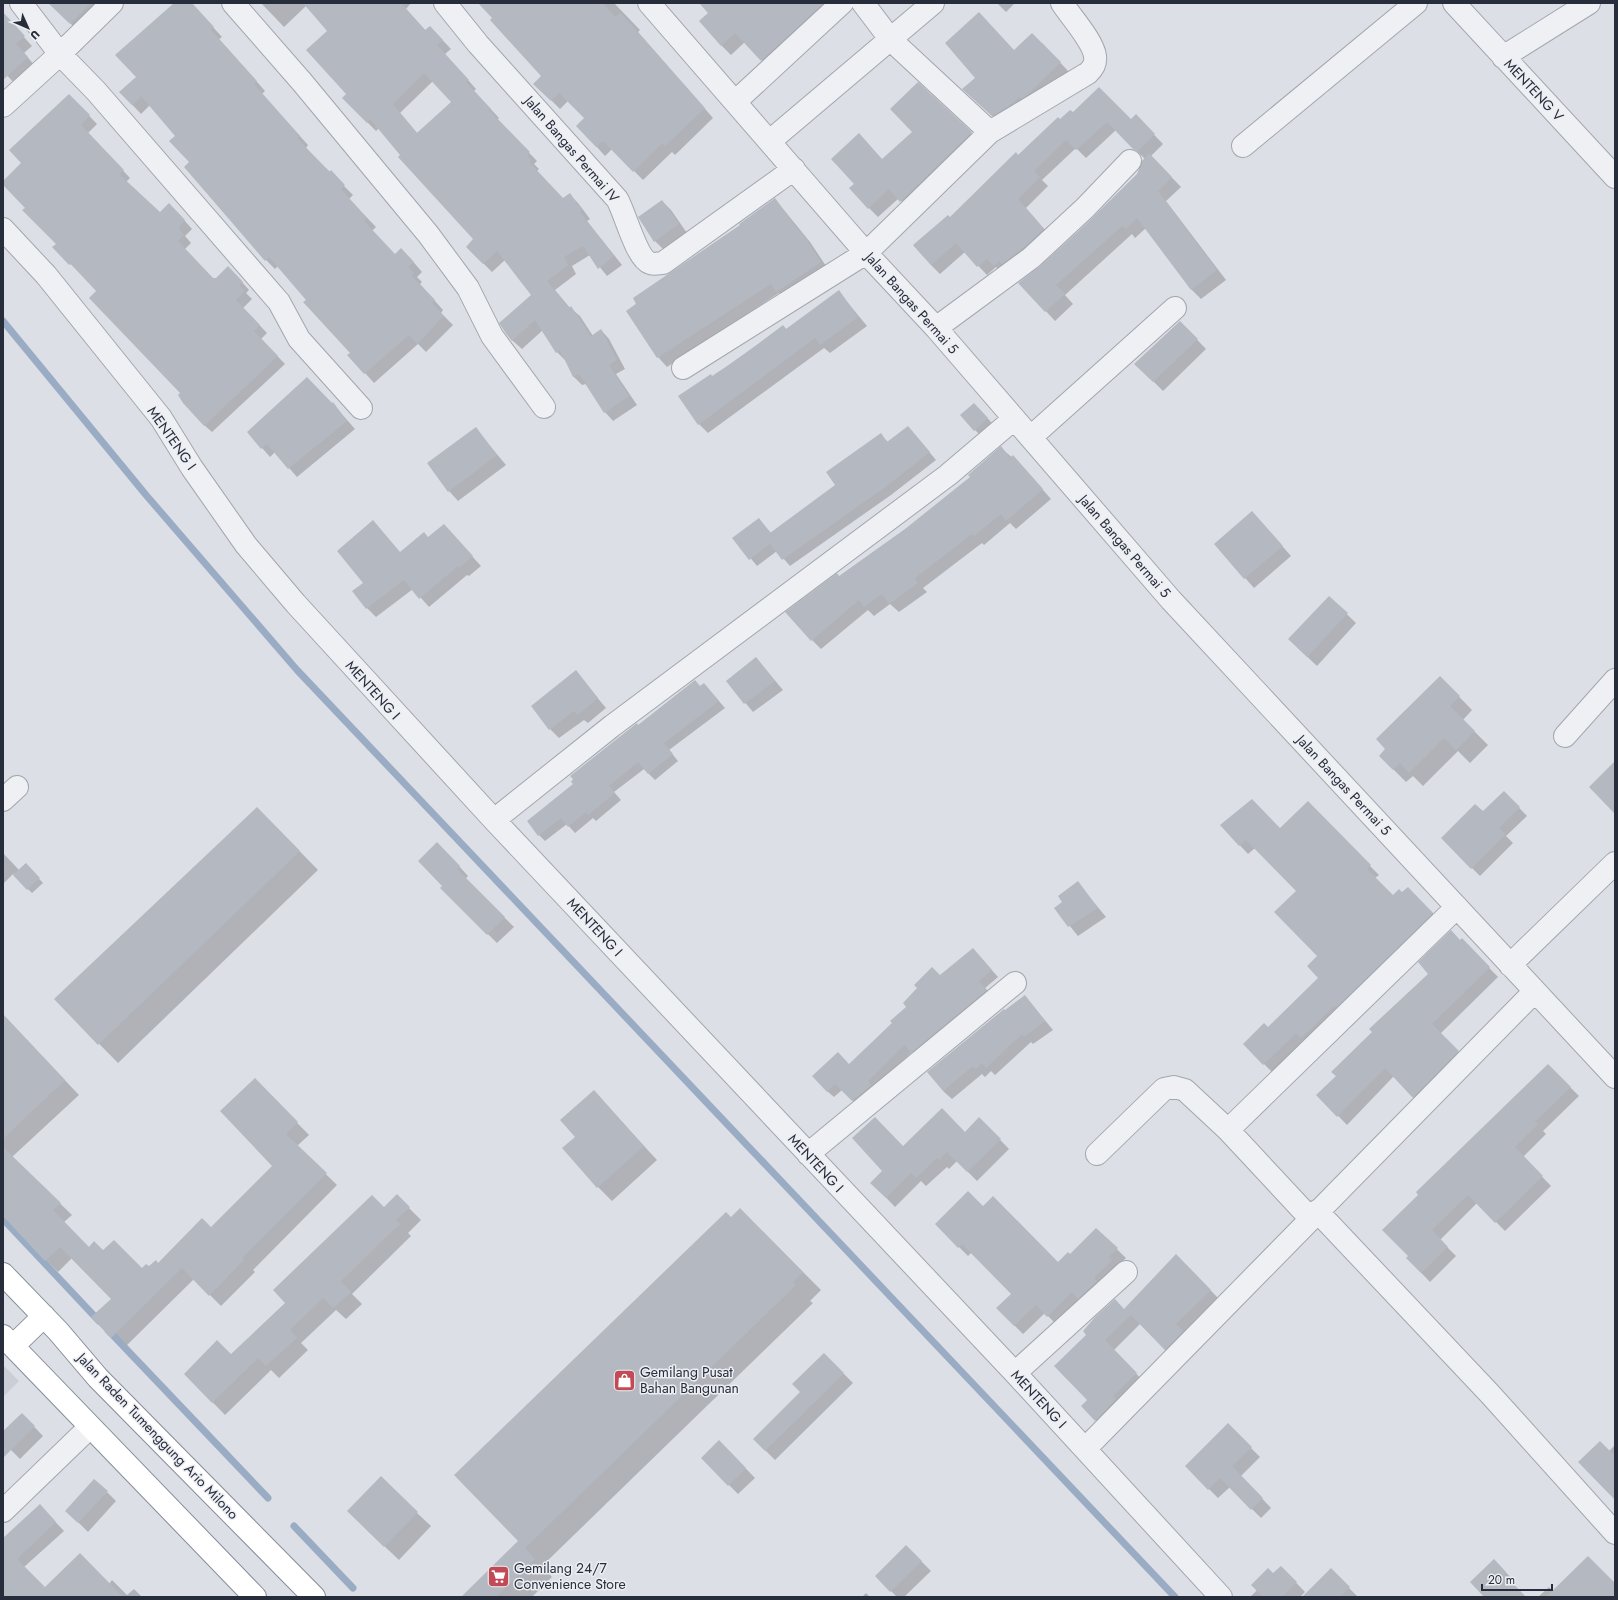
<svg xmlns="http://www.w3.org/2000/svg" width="1618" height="1600" viewBox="0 0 1618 1600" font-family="Jost,sans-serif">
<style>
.built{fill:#cbced6}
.shadow{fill:#0003;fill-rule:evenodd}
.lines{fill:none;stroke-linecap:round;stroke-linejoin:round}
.stream{stroke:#9aacc3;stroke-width:7}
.building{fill:#b4b9c1;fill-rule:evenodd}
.minor-casing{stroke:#a2a6ae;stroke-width:24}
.trunk-casing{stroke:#858c9a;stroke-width:24}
.minor{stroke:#eff0f4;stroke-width:22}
.trunk{stroke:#fff;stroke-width:22}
.labels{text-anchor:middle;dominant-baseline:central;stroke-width:3;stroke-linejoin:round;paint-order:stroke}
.street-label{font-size:14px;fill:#272d3a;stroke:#eceef3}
.poi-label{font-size:14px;fill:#272d3a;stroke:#eceef3;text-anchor:start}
</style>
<rect width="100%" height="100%" fill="#dcdfe5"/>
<path class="built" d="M3,1365L19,1381L3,1397Z"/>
<path class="shadow" d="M50,3H114L82,35Z
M175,3H183L200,13L222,37L219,39L265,91L262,94L308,145L306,148L353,195L349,199L376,227L372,231L395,255L410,258L422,272L417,277L422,282L420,284L443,310L441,313L453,325L426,352L418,344L374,383L349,355L352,353L278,266L275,269L266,260L190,163L176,136L150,105L141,114L121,93L137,77Z
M261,3H411L406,9L426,31L430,27L451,49L445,54L476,89L474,91L499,118L497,120L537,161L534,164L539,169L537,171L563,199L570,195L578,203L590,219L587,221L622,265L607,276L590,255L572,266L576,274L555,290L570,308L580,316L593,336L601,330L609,339L625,369L616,374L637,405L613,421L605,412L586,384L582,385L574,377L566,361L557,352L543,330L522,349L513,341L501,323L532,295L505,260L492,272L467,247L475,239L379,128L376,131L343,98L347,94L329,31L306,6L284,27ZM433,81L453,102L417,133L400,113Z
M480,3H614L640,30L638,32L713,118L675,155L672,152L643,180L612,149L605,156L596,146L585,118L568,101L560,109L535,84L543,76Z
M701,3H831L771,70L745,42L731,55L721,45L710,13Z
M997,3H1015L1006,12Z
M3,14L32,46L24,53L36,67L16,85L3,71Z
M1042,43L1069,72L1002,125L973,98L1015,51Z
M918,83L980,142L910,210L899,198L878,217L869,208L855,184L913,132Z
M69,95L97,124L88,133L130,178L126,182L160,214L177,212L192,229L185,236L191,243L185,249L213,279L236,275L249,290L246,293L252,299L243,308L267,333L261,339L285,364L212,432L204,425L182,393L98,292L54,247L57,244L26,208L3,184L22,163Z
M1073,114L1131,121L1136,116L1163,144L1151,156L1181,187L1166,201L1226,280L1201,299L1192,290L1146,228L1135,238L1132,234L1065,295L1073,304L1055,321L1020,283L1040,268L1087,225L1138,174L1145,159L1116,130L1086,158L1076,148L1042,180L1048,186L1026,208L1052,238L1003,274L996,267L987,275L965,252L940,274L931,265L914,246L950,219L1018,156L1061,121Z
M775,199L810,242L830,272L786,300L779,293L667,367L658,357L627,311Z
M662,201L671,210L687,233L664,250L655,241Z
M839,292L867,326L830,353L824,348L708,433L699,424L712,377L783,326L787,330Z
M1180,322L1206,349L1163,391L1136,364Z
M333,404L355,429L297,477L275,452L270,457L248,432Z
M978,408L992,423L979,434L975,430Z
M908,427L936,460L891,495L790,566L777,551L757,566L734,538L759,519L771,533L837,485L881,435L888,442Z
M475,428L506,465L458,501L449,491Z
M1001,448L1022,466L1051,499L1016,529L1010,523L984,545L982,543L923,588L927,592L899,612L890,604L874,616L868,610L821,649L812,640L840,577L905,530L971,477Z
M1252,512L1291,556L1254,588L1215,544Z
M373,522L400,553L429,538L444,525L481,566L469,576L467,575L429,607L413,589L376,617L367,608L365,583Z
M1329,597L1356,623L1317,666L1298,648Z
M756,658L783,690L753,712L727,681Z
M576,672L606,708L588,723L584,720L559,738L550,729Z
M1440,677L1472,710L1463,720L1488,745L1470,763L1458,751L1423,786L1413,776L1406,782L1380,756Z
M704,684L725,708L669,750L678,761L655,780L644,769L614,792L621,800L596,821L593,818L575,833L567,824L545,841L539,835L575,784L638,726Z
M1504,792L1527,816L1506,836L1513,843L1480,876L1442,838L1483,813Z
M1307,803L1379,875L1375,878L1393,897L1402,893L1408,889L1442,922L1273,1073L1244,1044L1268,1028L1319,978L1318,956L1297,891L1255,848L1248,854L1221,825L1280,829Z
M276,827L318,870L118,1063L55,999Z
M3,853L19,870L25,864L43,883L32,893L13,874L3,884Z
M447,853L468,876L465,879L514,927L497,943L441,888L444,886Z
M1078,883L1106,917L1078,936L1055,908L1064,902Z
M1462,940L1498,977L1440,1034L1467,1061L1422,1106L1394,1076L1347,1125L1318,1095L1337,1076L1373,1032Z
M979,956L998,977L985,988L993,997L918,1058L912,1052L873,1088L859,1107L842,1090L834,1097L827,1091L849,1065L940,977Z
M1025,996L1053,1030L1033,1044L1031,1042L995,1075L991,1071L985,1077L982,1074L952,1099L943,1091L1005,1011Z
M3,1015L79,1095L12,1157L72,1215L64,1222L89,1248L103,1252L142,1270L158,1264L211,1229L274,1166L266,1091L309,1135L297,1146L337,1185L253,1270L255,1272L221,1306L194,1279L123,1349L93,1317L112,1299L72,1258L58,1272L3,1215Z
M1548,1065L1579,1096L1543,1131L1546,1134L1523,1157L1551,1186L1505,1231L1477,1203L1440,1240L1456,1256L1430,1282L1407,1258Z
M594,1092L657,1160L612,1201L598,1187L577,1137Z
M979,1118L1009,1149L977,1181L957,1161L949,1169L947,1167L926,1186L921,1181L895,1207L872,1183L903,1147L965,1133Z
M397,1196L421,1220L408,1233L411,1236L352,1294L362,1304L346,1319L336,1310L301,1343L308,1350L279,1378L271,1370L225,1415L185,1374L231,1356Z
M983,1208L1058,1263L1070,1256L1096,1229L1126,1258L1057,1325L1045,1313L1023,1334L997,1308L1012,1294L972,1252L968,1256L936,1224Z
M740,1209L821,1290L810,1301L813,1303L542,1566L552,1577L532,1597H468L519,1541L731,1219Z
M1176,1255L1220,1300L1174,1359L1140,1324L1114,1350L1145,1383L1105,1429L1082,1406L1088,1400L1055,1366L1124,1310Z
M824,1354L853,1383L775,1460L754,1439L802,1392Z
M22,1414L43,1436L20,1459L3,1442V1433Z
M1228,1425L1260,1457L1241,1476L1271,1508L1261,1518L1230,1487L1218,1498L1186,1466Z
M719,1441L755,1478L738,1494L702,1458Z
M1615,1445V1499L1609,1451Z
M107,1492L116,1501L88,1532L76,1520Z
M417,1513L431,1526L399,1560L362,1525Z
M48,1514L64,1531L24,1567L54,1597H18L3,1594V1540Z
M906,1546L931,1571L904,1597H897L876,1576Z
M1494,1560L1516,1583L1514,1585L1525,1597H1485Z
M1281,1567L1305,1592L1300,1597H1250Z
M1331,1570L1358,1597H1303Z
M112,1580L127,1595L134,1589L142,1597H59L109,1584Z
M1615,1584V1597H1538L1549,1587L1553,1591Z
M866,1593L870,1597H862Z"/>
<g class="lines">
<path class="stream" d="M3,321L146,495L297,670L1175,1597
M3,1219L99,1321
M108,1330L268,1498
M294,1526L353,1588"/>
</g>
<path class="building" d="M48,3H91L70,24Z
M174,3H192L214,27L211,30L257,81L254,84L300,136L297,138L329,172L331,170L345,185L341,189L367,218L364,221L395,254L401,248L414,262L408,267L414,273L411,275L435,300L432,303L444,316L417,344L409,335L364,374L347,355L350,353L303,302L306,300L269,257L265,261L184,167L189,162L169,141L175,136L141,96L132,105L119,92L136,77L115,55Z
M303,3H401L425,30L430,26L443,40L437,45L469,80L466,82L491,109L489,110L530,152L527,155L531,160L529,162L563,198L570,193L582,210L580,212L614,256L598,269L583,246L564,257L568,265L547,281L569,308L571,306L591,336L601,329L617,360L609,365L629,396L604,413L579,374L573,377L560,350L556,353L535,320L512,341L507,335L499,323L531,295L497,251L483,264L466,247L473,239L398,157L400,155L370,119L367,123L342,98L346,94L306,50L327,31ZM424,73L451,102L417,133L393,104Z
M478,3H603L615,17L621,13L705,108L665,146L662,143L633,172L603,141L596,147L576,126L584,118L559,93L551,101L533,84L541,76L490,20L492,18Z
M699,3H824L761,61L735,33L721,46L699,21L708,13Z
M3,12L25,36L16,44L28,57L3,80Z
M979,12L1014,50L1032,33L1061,62L1026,96L1021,99L1019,97L1010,105L992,116L962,89L975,78L945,43Z
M918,82L972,132L900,202L889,189L868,209L849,188L854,184L831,159L859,133L882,159L912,132L890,109Z
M1099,87L1131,119L1136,114L1155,134L1138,151L1133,149L1107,122L1076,150L1066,140L1034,171L1040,177L1018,199L1044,229L1023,248L1002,264L999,261L994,266L987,259L977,267L956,243L931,265L913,245L948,215L950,217L1016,152L1018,155L1058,117L1060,119L1070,110L1073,112Z
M69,94L90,115L81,125L124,170L119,174L160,212L169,203L185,220L178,228L184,235L178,241L213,278H216L228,266L243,282L239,285L245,291L236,300L260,325L254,331L278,356L204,426L183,403L178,395L180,393L89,298L96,291L71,264L69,265L52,247L56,244L22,210L25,208L3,185V181L21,163L9,150Z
M1149,153L1172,177L1158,191L1217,270L1191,290L1137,218L1126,229L1122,226L1056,285L1065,294L1045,312L1018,283L1039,267L1086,224L1137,174L1142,161Z
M775,198L800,232L801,231L821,262L776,292L771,284L657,358L626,311L636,304L633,298L740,225L739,224Z
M662,200L679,224L654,242L638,217Z
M839,290L858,317L820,345L815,338L698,425L678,396L711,374L712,376L741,357L783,325L786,329Z
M1180,321L1198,339L1153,382L1134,364Z
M307,377L332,403L333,402L347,421L288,469L267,444L261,449L247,432Z
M974,403L988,418L974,431L960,415Z
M908,426L930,452L884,488L782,560L770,544L749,560L732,538L759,518L770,533L835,485L826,472L881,433L887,442Z
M476,427L497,455L448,492L427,463Z
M1001,446L1010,458L1013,455L1043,489L1006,521L1001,514L974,536L972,534L915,578L918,583L889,604L882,594L864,607L859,600L811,641L785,612L837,573L839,576L905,529L970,477L968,475Z
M1252,511L1283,546L1244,579L1214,544Z
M373,520L400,552L424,532L428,537L444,524L473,556L459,568L458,566L419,599L404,580L366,609L352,591L363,583L337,551Z
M1329,596L1348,613L1307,657L1288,639Z
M756,657L775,681L744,704L726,681Z
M576,670L598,698L578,715L574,711L549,730L531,706Z
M1440,676L1460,696L1450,706L1475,731L1456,750L1444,738L1409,773L1400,763L1393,770L1379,756L1385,749L1376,739Z
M695,680L700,686L704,683L719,701L664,743L673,754L648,774L638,762L609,786L615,793L588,815L586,812L568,827L561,818L538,836L527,821L573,784L571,782L573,779L570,776L637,723L638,725Z
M1615,761V814L1589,787Z
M1504,791L1520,807L1499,828L1506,834L1471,869L1441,838L1475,804L1483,811Z
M1252,799L1280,828L1308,801L1371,865L1367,869L1393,895L1399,889L1402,892L1408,887L1433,913L1336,1008L1334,1006L1301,1038L1296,1033L1263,1065L1243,1044L1264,1023L1268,1027L1318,978L1307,966L1317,956L1274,912L1296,891L1246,840L1239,846L1220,825Z
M257,807L300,851L98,1045L54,999Z
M437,842L460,866L457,869L505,917L487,935L440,888L442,886L418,861Z
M26,863L40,878L27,890L13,875Z
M1078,881L1098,908L1068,927L1054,908L1062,902L1058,896Z
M1451,930L1460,940L1462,938L1490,967L1432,1024L1459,1051L1413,1098L1385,1068L1337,1117L1316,1095L1336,1076L1331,1072L1372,1032L1369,1029L1428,974L1418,962Z
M973,948L992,970L979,981L987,990L911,1053L905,1045L900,1049L868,1081L871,1085L852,1101L835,1084L827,1092L812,1076L838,1052L849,1064L892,1023L890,1021L906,1007L903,1003L917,988L914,985L932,967L940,975Z
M1025,995L1045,1021L1024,1037L1022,1034L986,1068L982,1063L976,1069L973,1066L943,1091L927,1072L1004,1009L1005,1010Z
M3,1014L65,1080L3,1139Z
M1548,1064L1571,1087L1535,1122L1538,1124L1515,1147L1543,1176L1495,1223L1468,1195L1432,1230L1448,1247L1421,1273L1406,1258L1408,1256L1382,1230L1418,1195L1416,1192Z
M255,1078L298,1122L286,1134L327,1173L242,1258L244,1260L209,1296L182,1268L111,1338L91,1317L111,1299L60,1247L45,1261L3,1216V1147L61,1203L53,1210L89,1247L94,1241L103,1250L114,1240L142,1268L146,1264L149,1266L156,1260L158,1263L202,1218L211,1227L272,1166L220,1111Z
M594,1090L644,1146L597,1188L562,1148L575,1137L560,1120Z
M942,1108L965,1132L979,1117L1001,1139L967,1172L947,1152L939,1160L937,1158L916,1178L911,1173L886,1198L870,1183L882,1171L852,1138L875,1117L903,1146Z
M968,1191L983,1206L993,1196L1058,1262L1068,1252L1070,1254L1096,1228L1118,1248L1109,1257L1112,1260L1094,1278L1097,1281L1078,1299L1072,1292L1047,1317L1036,1305L1014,1326L996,1308L1011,1294L962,1244L958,1248L935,1224Z
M397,1194L410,1207L396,1220L400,1224L341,1281L351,1292L333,1308L323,1298L290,1330L297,1338L266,1366L258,1358L212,1403L184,1374L217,1340L231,1354L285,1303L273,1290L372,1195L384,1207Z
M740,1208L803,1272L793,1282L796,1285L525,1548L535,1559L496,1597H461L518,1541L454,1475L726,1212L731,1217Z
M1176,1254L1211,1290L1176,1324L1183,1331L1165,1350L1131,1315L1105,1340L1137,1373L1113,1396L1116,1399L1095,1421L1081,1406L1087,1400L1054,1366L1086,1335L1083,1331L1096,1316L1115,1299L1124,1309Z
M824,1353L844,1373L765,1451L753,1439L800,1392L792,1384Z
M22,1413L35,1426L3,1458V1431Z
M1228,1423L1252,1447L1232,1466L1263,1498L1251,1510L1220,1478L1208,1490L1185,1466Z
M719,1440L746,1468L728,1486L701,1458Z
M1600,1441L1615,1456V1500L1578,1462Z
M381,1476L418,1512L384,1547L347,1511Z
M94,1479L108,1491L78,1523L65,1511Z
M40,1504L56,1522L17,1559L45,1587L80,1553L123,1597H3V1538Z
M906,1545L922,1561L890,1592L875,1576Z
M1588,1556L1615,1583V1597H1546Z
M1494,1559L1506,1572L1504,1574L1526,1597H1484L1470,1582Z
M1281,1566L1297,1582L1282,1597H1263L1251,1585L1268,1568L1273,1573Z
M1331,1568L1350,1587L1340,1597H1302Z"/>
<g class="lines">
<defs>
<path id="minor" d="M21,3L60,54L96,91L279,302L299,339L361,408
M233,3L302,82L428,234L468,288L492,336L544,407
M445,3L478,44L617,199C625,212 636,258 650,263C654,265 659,263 663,263L794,169
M649,3L866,253L936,328L1171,600L1615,1077
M863,3L891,40L990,132
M1454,3L1615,177
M1503,57L1589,3
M736,101L842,3
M3,106L60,54L112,3
M770,141L933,3
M1243,146L1416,3
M3,229L46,275L161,418L192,468L246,545L296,604L494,820L1015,1373L1221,1597
M936,328L1031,258L1085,208L1130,161
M683,368L866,253L990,132L1088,73C1093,68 1096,64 1095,56C1093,41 1071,17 1062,3
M1031,437L1175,308
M1565,736L1615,680
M3,800L17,787
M494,820L612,726L948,475L1014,419
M1510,965L1615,863
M1228,1130L1457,907
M808,1154L1015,983
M1097,1154L1164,1089L1174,1087L1185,1090L1228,1130L1310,1218
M1317,1211L1490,1394L1615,1533
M1015,1373L1126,1272
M1085,1449L1535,991
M3,1511L90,1427"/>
<path id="trunk" d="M3,1274L58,1331L98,1378L314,1597
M3,1336L255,1597
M13,1346L44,1316"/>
</defs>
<use href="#minor" class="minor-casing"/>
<use href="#trunk" class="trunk-casing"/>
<use href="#minor" class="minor"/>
<use href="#trunk" class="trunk"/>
</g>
<defs>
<symbol id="shop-square" viewBox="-11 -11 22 22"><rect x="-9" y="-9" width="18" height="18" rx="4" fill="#c24a56" stroke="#eceef3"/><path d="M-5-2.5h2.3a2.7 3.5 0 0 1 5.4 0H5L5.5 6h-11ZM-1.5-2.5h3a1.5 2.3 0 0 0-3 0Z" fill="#fff"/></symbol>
<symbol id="supermarket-square" viewBox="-11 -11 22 22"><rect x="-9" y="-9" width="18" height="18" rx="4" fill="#c24a56" stroke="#eceef3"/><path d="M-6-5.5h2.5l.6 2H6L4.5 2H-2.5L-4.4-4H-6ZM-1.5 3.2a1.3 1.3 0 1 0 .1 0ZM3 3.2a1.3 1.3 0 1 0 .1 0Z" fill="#fff"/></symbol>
</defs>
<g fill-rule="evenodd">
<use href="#shop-square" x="612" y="1368" width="25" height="25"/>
<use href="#supermarket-square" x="486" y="1564" width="25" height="25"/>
</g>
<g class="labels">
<g class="street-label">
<text transform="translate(1534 90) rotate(47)">MENTENG V</text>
<text transform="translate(572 149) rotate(49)">Jalan Bangas Permai IV</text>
<text transform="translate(912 303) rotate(48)">Jalan Bangas Permai 5</text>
<text transform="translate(172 438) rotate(55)">MENTENG I</text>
<text transform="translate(1125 546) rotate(49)">Jalan Bangas Permai 5</text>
<text transform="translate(373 690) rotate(48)">MENTENG I</text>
<text transform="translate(1344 785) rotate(47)">Jalan Bangas Permai 5</text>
<text transform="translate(595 927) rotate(47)">MENTENG I</text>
<text transform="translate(816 1163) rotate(47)">MENTENG I</text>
<text transform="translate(1039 1399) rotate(47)">MENTENG I</text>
<text transform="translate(158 1436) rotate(46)">Jalan Raden Tumenggung Ario Milono</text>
</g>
<g class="poi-label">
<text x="640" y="1372">Gemilang Pusat<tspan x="640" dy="16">Bahan Bangunan</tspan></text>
<text x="514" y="1568">Gemilang 24/7<tspan x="514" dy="16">Convenience Store</tspan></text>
</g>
</g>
<rect width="1618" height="1600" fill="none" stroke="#272d3a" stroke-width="8"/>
<g transform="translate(28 28) rotate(135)" stroke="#eceef3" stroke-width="3" paint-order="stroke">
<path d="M0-3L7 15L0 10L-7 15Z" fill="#272d3a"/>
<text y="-6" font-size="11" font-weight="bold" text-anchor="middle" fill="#272d3a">U</text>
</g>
<path d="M1482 1584v6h70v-6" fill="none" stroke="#272d3a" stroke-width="2"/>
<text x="1488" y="1584" font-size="12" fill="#272d3a" stroke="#eceef3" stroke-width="3" paint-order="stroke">20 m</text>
</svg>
